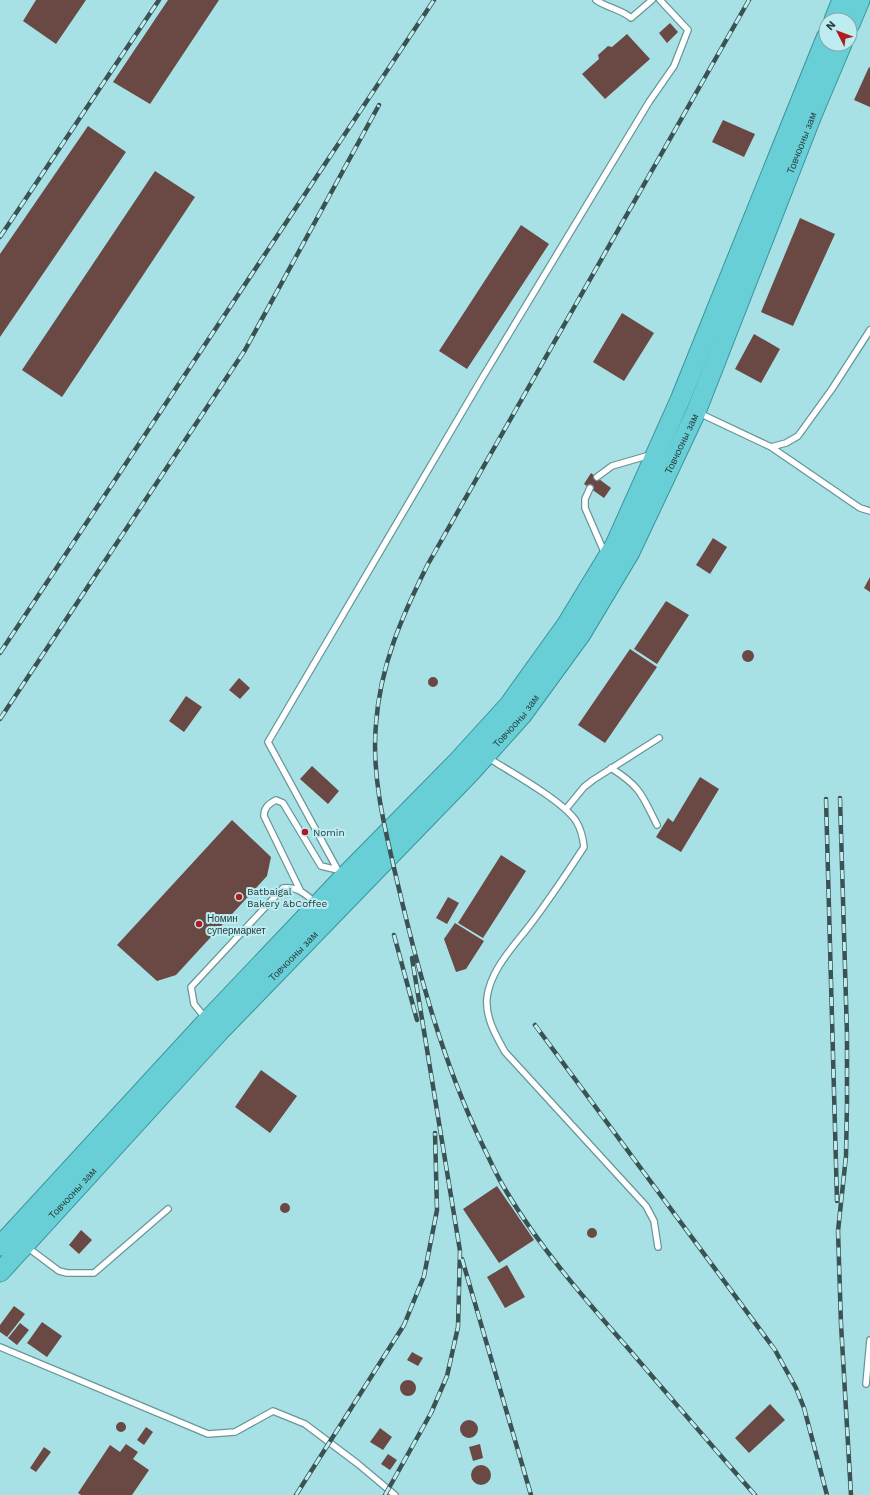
<svg xmlns="http://www.w3.org/2000/svg" width="870" height="1495" viewBox="0 0 870 1495" font-family="'Work Sans',sans-serif">
<style>
.built{fill:#a8e1e5;fill-rule:evenodd}
.building{fill:#6a4844}
.lines{fill:none;stroke-linecap:round;stroke-linejoin:round}
.service-casing{stroke:#69969a;stroke-width:8}
.trunk-casing{stroke:#3a949a;stroke-width:21}
.service{stroke:#fff;stroke-width:5.5}
.trunk{stroke:#68cfd6;stroke-width:19}
.rail-casing{stroke:#3b5253;stroke-width:4.5}
.rail{stroke:#bdedf1;stroke-width:3;stroke-dasharray:9;stroke-linecap:butt}
.poi-dot{fill:#ae1c20;stroke:#bdedf1;stroke-width:1.5}
.labels{text-anchor:middle;dominant-baseline:central;stroke-width:4;stroke-linejoin:round;paint-order:stroke}
.street-label{font-size:10px;fill:#293d3e;stroke:#bdedf1}
.poi-label{font-size:10px;fill:#293d3e;stroke:#bdedf1;text-anchor:start}
</style>
<rect width="100%" height="100%" fill="#bdedf1"/>
<path class="built" d="M0,0H870V1495H0ZM826,20H850V44H826Z"/>
<path class="building" d="M36,0H86L56,44L23,21Z
M168,0H219L150,104L113,82Z
M670,23L678,32L667,43L659,33Z
M627,34L650,59L605,99L582,74L599,59L598,55L608,46L612,47Z
M869,67L870,68V107L854,100Z
M723,120L755,134L744,157L712,142Z
M88,126L126,152L0,337V254Z
M155,171L195,197L62,397L22,370Z
M800,218L835,234L793,326L761,312Z
M521,225L549,244L467,369L439,351Z
M622,313L654,333L624,381L593,362Z
M754,334L780,349L761,383L735,369Z
M591,473L611,488L604,498L584,484Z
M713,538L727,547L710,574L696,565Z
M870,577V592L864,588Z
M666,601L689,615L657,664L634,649Z
M630,649L657,667L605,743L578,725Z
M742 656a6 6 0 1 1 12 0a6 6 0 1 1-12 0Z
M428 682a5 5 0 1 1 10 0a5 5 0 1 1-10 0Z
M239,678L250,688L240,699L229,690Z
M186,696L202,707L184,732L169,721Z
M312,766L339,791L328,804L300,779Z
M700,777L719,789L681,852L656,837L668,818L673,822Z
M232,820L271,857L267,876L176,975L157,981L117,945Z
M501,855L526,871L483,938L458,923Z
M448,897L459,903L447,924L436,918Z
M455,923L484,941L466,969L456,972L444,939Z
M261,1070L297,1096L270,1133L235,1107Z
M497,1186L534,1240L499,1263L463,1209Z
M280 1208a5 5 0 1 1 10 0a5 5 0 1 1-10 0Z
M587 1233a5 5 0 1 1 10 0a5 5 0 1 1-10 0Z
M81,1230L92,1240L79,1254L69,1245Z
M507,1265L525,1297L505,1308L487,1277Z
M14,1306L25,1314L7,1337L0,1332V1325Z
M42,1322L62,1336L47,1357L27,1343Z
M20,1323L29,1330L17,1345L8,1338Z
M412,1352L423,1358L418,1366L407,1360Z
M400 1388a8 8 0 1 1 16 0a8 8 0 1 1-16 0Z
M770,1404L785,1420L749,1453L735,1438Z
M460 1429a9 9 0 1 1 18 0a9 9 0 1 1-18 0Z
M116 1427a5 5 0 1 1 10 0a5 5 0 1 1-10 0Z
M146,1427L153,1432L144,1445L137,1440Z
M380,1428L392,1437L383,1450L370,1442Z
M126,1444L138,1452L133,1459L149,1470L132,1495H81L78,1493L110,1445L120,1452Z
M480,1444L483,1458L473,1461L469,1447Z
M44,1447L51,1452L36,1472L30,1468Z
M388,1454L397,1460L390,1470L381,1464Z
M471 1475a10 10 0 1 1 20 0a10 10 0 1 1-20 0Z"/>
<g class="lines">
<defs>
<path id="service" d="M596,0C607,8 621,9 631,18L652,0
M699,413L771,447L860,508L870,511
M771,447L786,443L798,436L832,389L870,330
M597,477L612,466L650,455
M590,488L585,499V508L605,554
M487,757C510,772 562,800 576,821C581,829 583,838 584,847C567,873 549,900 530,925C514,946 490,970 487,998C485,1017 496,1036 505,1052L646,1206L654,1221L658,1247
M611,768C641,787 642,795 657,825
M566,809L584,787L593,780L659,738
M341,876L268,742L481,380L649,102L674,66L688,30L660,0
M300,890L264,816C264,808 268,804 276,800L283,803L321,866L338,870
M206,1019L194,1004L191,987L283,888C297,886 305,894 316,903
M27,1247L59,1271L67,1273H94L168,1209
M0,1347L208,1434L235,1432L273,1411L305,1424L358,1464L395,1495
M866,1384L870,1340"/>
<g id="trunk">
<path d="M834,20L842,0"/>
<path d="M850,24L860,0"/>
<path d="M0,1246L207,1021L339,882L458,761L509,705L567,624L615,545L680,400L826,38"/>
<path id="s1" d="M0,1272L219,1032L470,773L522,715L581,634L630,552L696,412L812,115L842,44"/>
</g>
</defs>
<use href="#service" class="service-casing"/>
<use href="#trunk" class="trunk-casing"/>
<use href="#service" class="service"/>
<use href="#trunk" class="trunk"/>
<defs>
<path id="rail" d="M749,0L428,564C402,616 380,666 376,724C371,778 386,833 398,885C419,974 443,1063 483,1146C489,1158 495,1172 502,1184C536,1243 582,1296 627,1347C669,1396 712,1446 755,1495
M0,237L159,0
M0,653L434,0
M0,719L245,350L379,105
M840,798L847,1035V1102L846,1156L838,1231L841,1324L851,1495
M826,799L837,1201
M394,935L417,1020
M535,1025L775,1350L796,1388L804,1408L827,1495
M462,1259L531,1495
M296,1495L404,1325L424,1276L437,1210L435,1133
M385,1495L431,1413L447,1376L458,1327L460,1251L412,958"/>
</defs>
<use href="#rail" class="rail-casing"/>
<use href="#rail" class="rail"/>
</g>
<g class="poi-dot">
<circle cx="305" cy="832" r="4"/>
<circle cx="239" cy="897" r="4"/>
<circle cx="199" cy="924" r="4"/>
</g>
<g class="labels">
<g class="street-label">
<text stroke="none"><textPath href="#s1" startOffset="1403">Товчооны зам</textPath></text>
<text stroke="none"><textPath href="#s1" startOffset="1079">Товчооны зам</textPath></text>
<text stroke="none"><textPath href="#s1" startOffset="755">Товчооны зам</textPath></text>
<text stroke="none"><textPath href="#s1" startOffset="431">Товчооны зам</textPath></text>
<text stroke="none"><textPath href="#s1" startOffset="107">Товчооны зам</textPath></text>
</g>
<g class="poi-label">
<text x="313" y="832">Nomin</text>
<text x="247" y="891">Batbaigal<tspan x="247" dy="12">Bakery &amp;bCoffee</tspan></text>
<text x="207" y="918">Номин<tspan x="207" dy="12">супермаркет</tspan></text>
</g>
</g>
<g transform="translate(838 32) rotate(312)"><circle r="19" fill="#bdedf1" stroke="#82a7a9"/>
<path d="M0-3L7 15L0 10L-7 15Z" fill="#ae1c20"/>
<text y="-6" font-size="11" font-weight="bold" text-anchor="middle" fill="#293d3e">N</text>
</g>
</svg>
